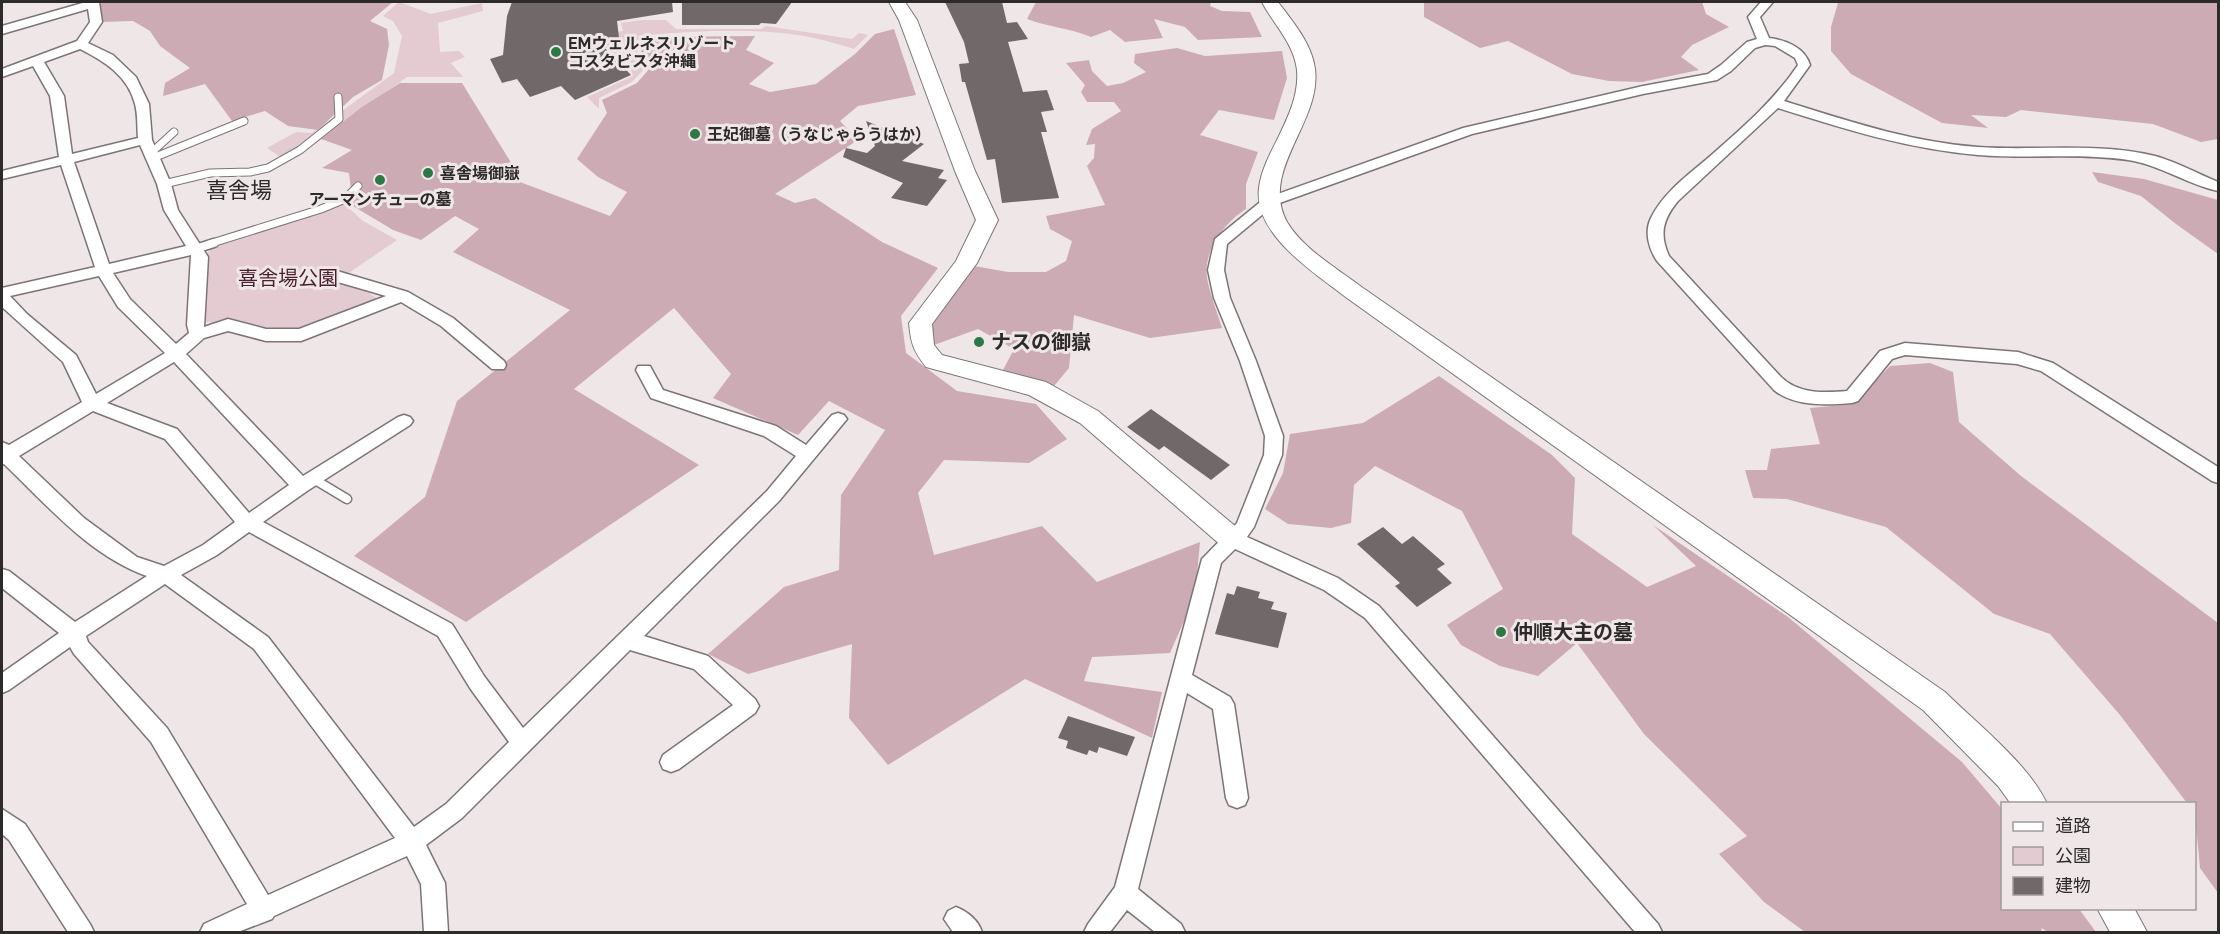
<svg xmlns="http://www.w3.org/2000/svg" width="2220" height="934" viewBox="0 0 2220 934" font-family="Raleway,'Noto Sans JP',sans-serif">
<style>
.green{fill:#e4cbd1}
.forest{fill:#cdabb4}
.building{fill:#71686a}
.lines{fill:none;stroke-linecap:round;stroke-linejoin:round}
.lane-far1-casing{stroke:#7c7476;stroke-width:9}
.lane-casing{stroke:#7c7476;stroke-width:11}
.street-casing{stroke:#7c7476;stroke-width:3}
.secondary-casing{stroke:#7c7476;stroke-width:2}
.lane-far1{stroke:#fff;stroke-width:7}
.lane{stroke:#fff;stroke-width:8}
.street{fill:#fff;fill-rule:evenodd}
.secondary{fill:#fff;fill-rule:evenodd}
.poi-dot{fill:#2e7846;stroke:#efe6e8;stroke-width:2}
.labels{text-anchor:middle;dominant-baseline:central;stroke-width:6;stroke-linejoin:round;paint-order:stroke}
.far-poi-label{font-size:16px;font-weight:bold;fill:#2d2a2a;stroke:#efe6e8;text-anchor:start}
.park-label{font-size:20px;fill:#4c1f2e;stroke:#efe6e8}
.poi-label{font-size:20px;font-weight:bold;fill:#2d2a2a;stroke:#efe6e8;text-anchor:start}
.quarter-label{font-size:22px;fill:#2d2a2a;stroke:#efe6e8}
</style>
<rect width="100%" height="100%" fill="#efe6e8"/>
<path class="green" d="M399,2L431,14L482,3L483,11L438,23L440,52L459,51L465,57L451,63L463,77H407L308,149L281,158L267,148L296,132L312,133L394,73L402,36L393,21L383,16Z
M642,20H666L676,29H761L766,26L852,39L859,33L868,35L854,49C841,45 828,41 814,38C761,27 702,31 649,35L637,49L643,70L632,82L599,98V109L587,97L633,76L631,70L610,51L625,46L620,38L604,39V35L623,31L621,23Z
M341,201L363,221L397,240L343,277L378,299L300,330H277L206,322L203,317L207,295V254L213,247L304,219Z"/>
<path class="forest" d="M99,2H393L370,21L387,29L389,45L382,80L353,97L318,130L288,126L265,111L232,121L205,84L163,96L165,83L190,68L160,46L150,31L133,21L102,22Z
M1036,2H1211L1210,6L1222,11L1250,12L1262,37L1198,40L1185,27L1154,19L1163,38L1125,42L1110,30L1091,37C1070,28 1048,27 1027,19Z
M1424,2H1702L1706,14L1729,27L1692,45L1681,57L1699,70L1642,82L1609,81L1572,74L1508,41L1480,48L1424,17Z
M1834,2H2218V139L2201,142L2153,124L2021,110L2006,117L1971,115L1988,128L1942,123L1851,74L1831,51V27L1838,3Z
M894,29L916,95L858,106L840,121L858,140L775,194L795,203L815,198L882,242L938,268L901,316L906,353L957,391L1036,404L1067,439L1029,463L944,460L918,493L934,555L1042,526L1097,582L1200,542L1195,596L1170,653L1092,657L1084,681L1162,692L1152,738L1025,679L888,765L849,718L852,644L748,674L708,654L784,587L839,570L841,495L885,430L829,401L798,435L713,398L731,374L674,308L574,389L699,465L466,622L354,556L425,497L457,401L570,310L453,252L479,229L455,216L421,240L393,230L353,206L349,173L322,168L352,150L321,139L362,107L400,83H462L513,166L520,182L610,216L627,192L598,177L577,159L607,113L602,100L637,83L650,68L641,51L652,37L755,36L746,50L774,63L749,84L770,92L816,84L855,54L875,34Z
M1177,48L1205,56L1282,51L1287,78L1274,120L1219,110L1200,135L1258,152L1246,184V209C1224,223 1203,251 1207,278C1210,295 1217,311 1222,328L1150,338L1074,315L1069,368L1054,386L1037,379L1002,372L1014,349L978,329L934,345L928,329L974,266L1008,272H1046L1066,261L1072,241L1050,229L1046,216L1105,205L1087,166L1094,158L1095,144L1086,145L1092,129L1121,111L1114,102H1087L1081,92L1085,85L1066,63L1089,60L1092,71L1107,86L1123,83L1146,72L1134,63L1135,54Z
M2092,172L2144,179L2218,200V254L2176,224L2141,196L2098,182Z
M1930,363L1953,372L1959,422L2021,476L2218,623V893L2200,868L2194,804L2187,803L2120,715L2050,634L1994,614L1886,527L1787,499L1753,498L1745,470H1767L1771,449L1820,444L1810,408L1853,404L1890,366Z
M1439,376L1552,455L1575,478L1572,534L1647,587L1696,566L1653,525L1788,617L1962,762L2002,809V908L2079,909L2096,932H2047L2042,928L2041,932H1805L1764,902L1719,854L1747,836L1644,734L1577,643L1538,676L1500,666L1461,645L1447,625L1503,589L1462,511L1375,466L1354,485L1351,523L1331,528L1288,524L1265,509L1283,473L1290,434L1363,423Z"/>
<path class="building" d="M512,2H672L673,12L617,21L620,46L605,48L631,75L575,100L561,86L530,97L517,79L502,83L490,59L503,55L507,16Z
M682,2H792L776,24L761,23L759,25H682Z
M945,2H1002L1007,23L1017,22L1028,39L1008,42L1023,92L1047,90L1054,110L1041,112L1047,132H1041L1059,198L1002,203L995,159L987,160L965,82H962L959,64L969,63L964,42Z
M866,121L924,144L902,161L944,170L938,178L947,180L927,206L891,198L903,183L843,157L846,148L867,153L875,146Z
M1151,409L1230,465L1211,480L1164,446L1159,450L1127,427Z
M1383,527L1402,544L1413,536L1445,564L1437,569L1452,583L1417,607L1395,586L1400,583L1357,544Z
M1237,586L1260,592L1258,598L1274,602L1271,609L1287,613L1278,648L1215,634L1227,593L1234,595Z
M1068,716L1135,737L1127,756L1099,747L1097,753L1089,750L1087,755L1066,748L1068,741L1058,738Z"/>
<g class="lines">
<defs>
<path id="lane-far1" d="M151,153L174,132
M153,158L244,121
M164,184L210,173L250,172L268,168L300,150L339,119L338,97
M209,244L321,209L345,199L358,186"/>
<path id="lane" d="M195,249L214,243
M312,478L347,499"/>
<path id="street" d="M86,2H99L102,22L88,43L113,55L136,77L149,104L152,140L171,184L178,210L208,257L204,327L228,319L266,329H299L386,296L331,280L329,276L331,272L337,271L408,292L453,318L504,361L506,365L504,369H492L441,326L401,302L301,341H266L228,331L204,338L186,354L303,476L398,417L404,415L410,417L413,421L410,425L307,491L263,522L452,624L484,676L523,728L767,491L796,456L764,436L651,398L636,370L638,366H650L663,390L776,426L806,445L832,415L838,413L844,415L847,419L779,501L644,636L708,656L755,699L759,706L755,713L679,769L671,772L663,769L660,762L663,755L733,705L694,669L630,650L462,818L426,845L445,883L448,932H424L421,884L407,856L274,916L272,919L238,932H200L204,924L247,904L151,742L74,654L70,647L9,690L2,693V673L59,633L2,588V569L9,571L75,622L147,576C90,556 47,505 4,464L2,465V442L9,445L82,402L63,362L2,307V288L95,267L61,165L2,179V171L59,157L50,96L33,66L2,77V69L77,41L90,22L88,9L2,34V26ZM80,49C104,61 128,76 135,104C138,115 137,127 138,138L72,154L64,96L44,62ZM140,145L157,184L164,210L186,246L109,264L74,162ZM191,255L187,325L189,333L176,344L130,299L113,273ZM99,276L118,307L165,353L96,394L76,355L27,314L10,296ZM174,362L289,485L249,513L177,429L107,403ZM93,411L165,439L235,522L203,545L164,566L137,557L84,518L19,456ZM249,532L438,636L470,688L509,742L446,804L414,827L268,637L181,575L217,555ZM165,584L254,649L395,838L268,895L167,728L88,642L86,636Z
M1761,2H1773L1760,17L1769,38C1786,40 1805,48 1810,65L1784,101C1848,121 1911,142 1978,147C2035,151 2100,142 2155,156C2177,162 2198,174 2218,182V191C2187,184 2160,165 2128,160C2081,153 2026,159 1978,155C1908,149 1844,129 1778,108L1678,201C1663,219 1659,234 1669,256L1781,377C1798,394 1824,393 1847,391L1880,351L1905,343L2018,352L2053,363L2218,467V483L2212,481L2041,371L2017,364L1905,355L1892,359L1858,401L1852,403C1827,405 1794,407 1774,390L1657,261C1649,249 1644,232 1651,218C1663,193 1688,175 1708,158C1741,129 1773,102 1798,65L1795,58L1775,46L1765,45L1755,48L1731,71L1717,80L1643,94L1472,134L1274,205L1227,244L1224,270L1230,298L1256,361L1283,436L1282,455L1254,527L1247,537L1338,578L1379,606L1658,924L1662,932H1635L1365,618L1324,590L1235,549L1221,563L1192,675L1230,697L1234,704L1248,798L1245,805L1237,808L1229,805L1226,798L1213,709L1187,693L1138,889L1181,924L1185,932H1155L1127,910L1110,932H1084L1088,924L1115,887L1202,559L1237,523L1264,455L1265,436L1240,361L1214,298L1208,270L1215,239L1264,199L1463,128L1643,86L1708,74L1721,65L1747,42L1757,39L1748,17Z
M2,809L25,824L90,924L94,932H68L9,840L2,834Z
M956,907C968,912 978,920 982,932H953L944,919L948,911Z"/>
<path id="secondary" d="M889,2H905L917,20L975,171L998,220L977,263L932,324L934,345L942,355L1046,382L1098,411L1241,531L1245,539L1241,547L1232,550L1223,547L1080,423L1029,395L926,367C913,350 911,344 909,323L956,261L976,220L955,171L899,20Z
M1262,2H1278C1293,22 1312,44 1315,69C1322,122 1259,170 1287,222C1303,249 1338,269 1363,288L1945,692C1975,722 2030,765 2047,804H2011L1998,786L1923,710L1347,298C1315,273 1253,235 1259,188C1261,170 1271,152 1279,136C1289,115 1299,94 1297,70C1294,43 1273,24 1262,2Z
M2097,908H2134L2147,932H2110Z"/>
</defs>
<use href="#lane-far1" class="lane-far1-casing"/>
<use href="#lane" class="lane-casing"/>
<use href="#street" class="street-casing"/>
<use href="#secondary" class="secondary-casing"/>
<use href="#lane-far1" class="lane-far1"/>
<use href="#lane" class="lane"/>
<use href="#street" class="street"/>
<use href="#secondary" class="secondary"/>
</g>
<g class="poi-dot">
<circle cx="556" cy="52" r="6"/>
<circle cx="695" cy="134" r="6"/>
<circle cx="428" cy="173" r="6"/>
<circle cx="380" cy="180" r="6"/>
<circle cx="979" cy="342" r="6"/>
<circle cx="1501" cy="632" r="6"/>
</g>
<g class="labels">
<g class="far-poi-label">
<text x="568" y="43">EMウェルネスリゾート<tspan x="568" dy="18">コスタビスタ沖縄</tspan></text>
<text x="707" y="134">王妃御墓（うなじゃらうはか）</text>
<text x="440" y="173">喜舎場御嶽</text>
<text x="380" y="199" text-anchor="middle">アーマンチューの墓</text>
</g>
<g class="park-label">
<text x="288" y="278">喜舎場公園</text>
</g>
<g class="poi-label">
<text x="991" y="342">ナスの御嶽</text>
<text x="1513" y="632">仲順大主の墓</text>
</g>
<g class="quarter-label">
<text x="239" y="190">喜舎場</text>
</g>
</g>
<rect width="2220" height="934" fill="none" stroke="#2d2a2a" stroke-width="6"/>
<rect x="2001" y="802" width="195" height="108" fill="#efe6e8" stroke="#a19b9c" stroke-width="1.5"/>
<rect x="2013" y="822" width="30" height="9" fill="#ffffff" stroke="#a19b9c" stroke-width="1.5"/>
<text x="2055" y="832" font-size="18" fill="#2d2a2a">道路</text>
<rect x="2013" y="847" width="30" height="18" fill="#e4cbd1" stroke="#a19b9c" stroke-width="1.5"/>
<text x="2055" y="862" font-size="18" fill="#2d2a2a">公園</text>
<rect x="2013" y="877" width="30" height="18" fill="#71686a" stroke="#a19b9c" stroke-width="1.5"/>
<text x="2055" y="892" font-size="18" fill="#2d2a2a">建物</text>
</svg>
